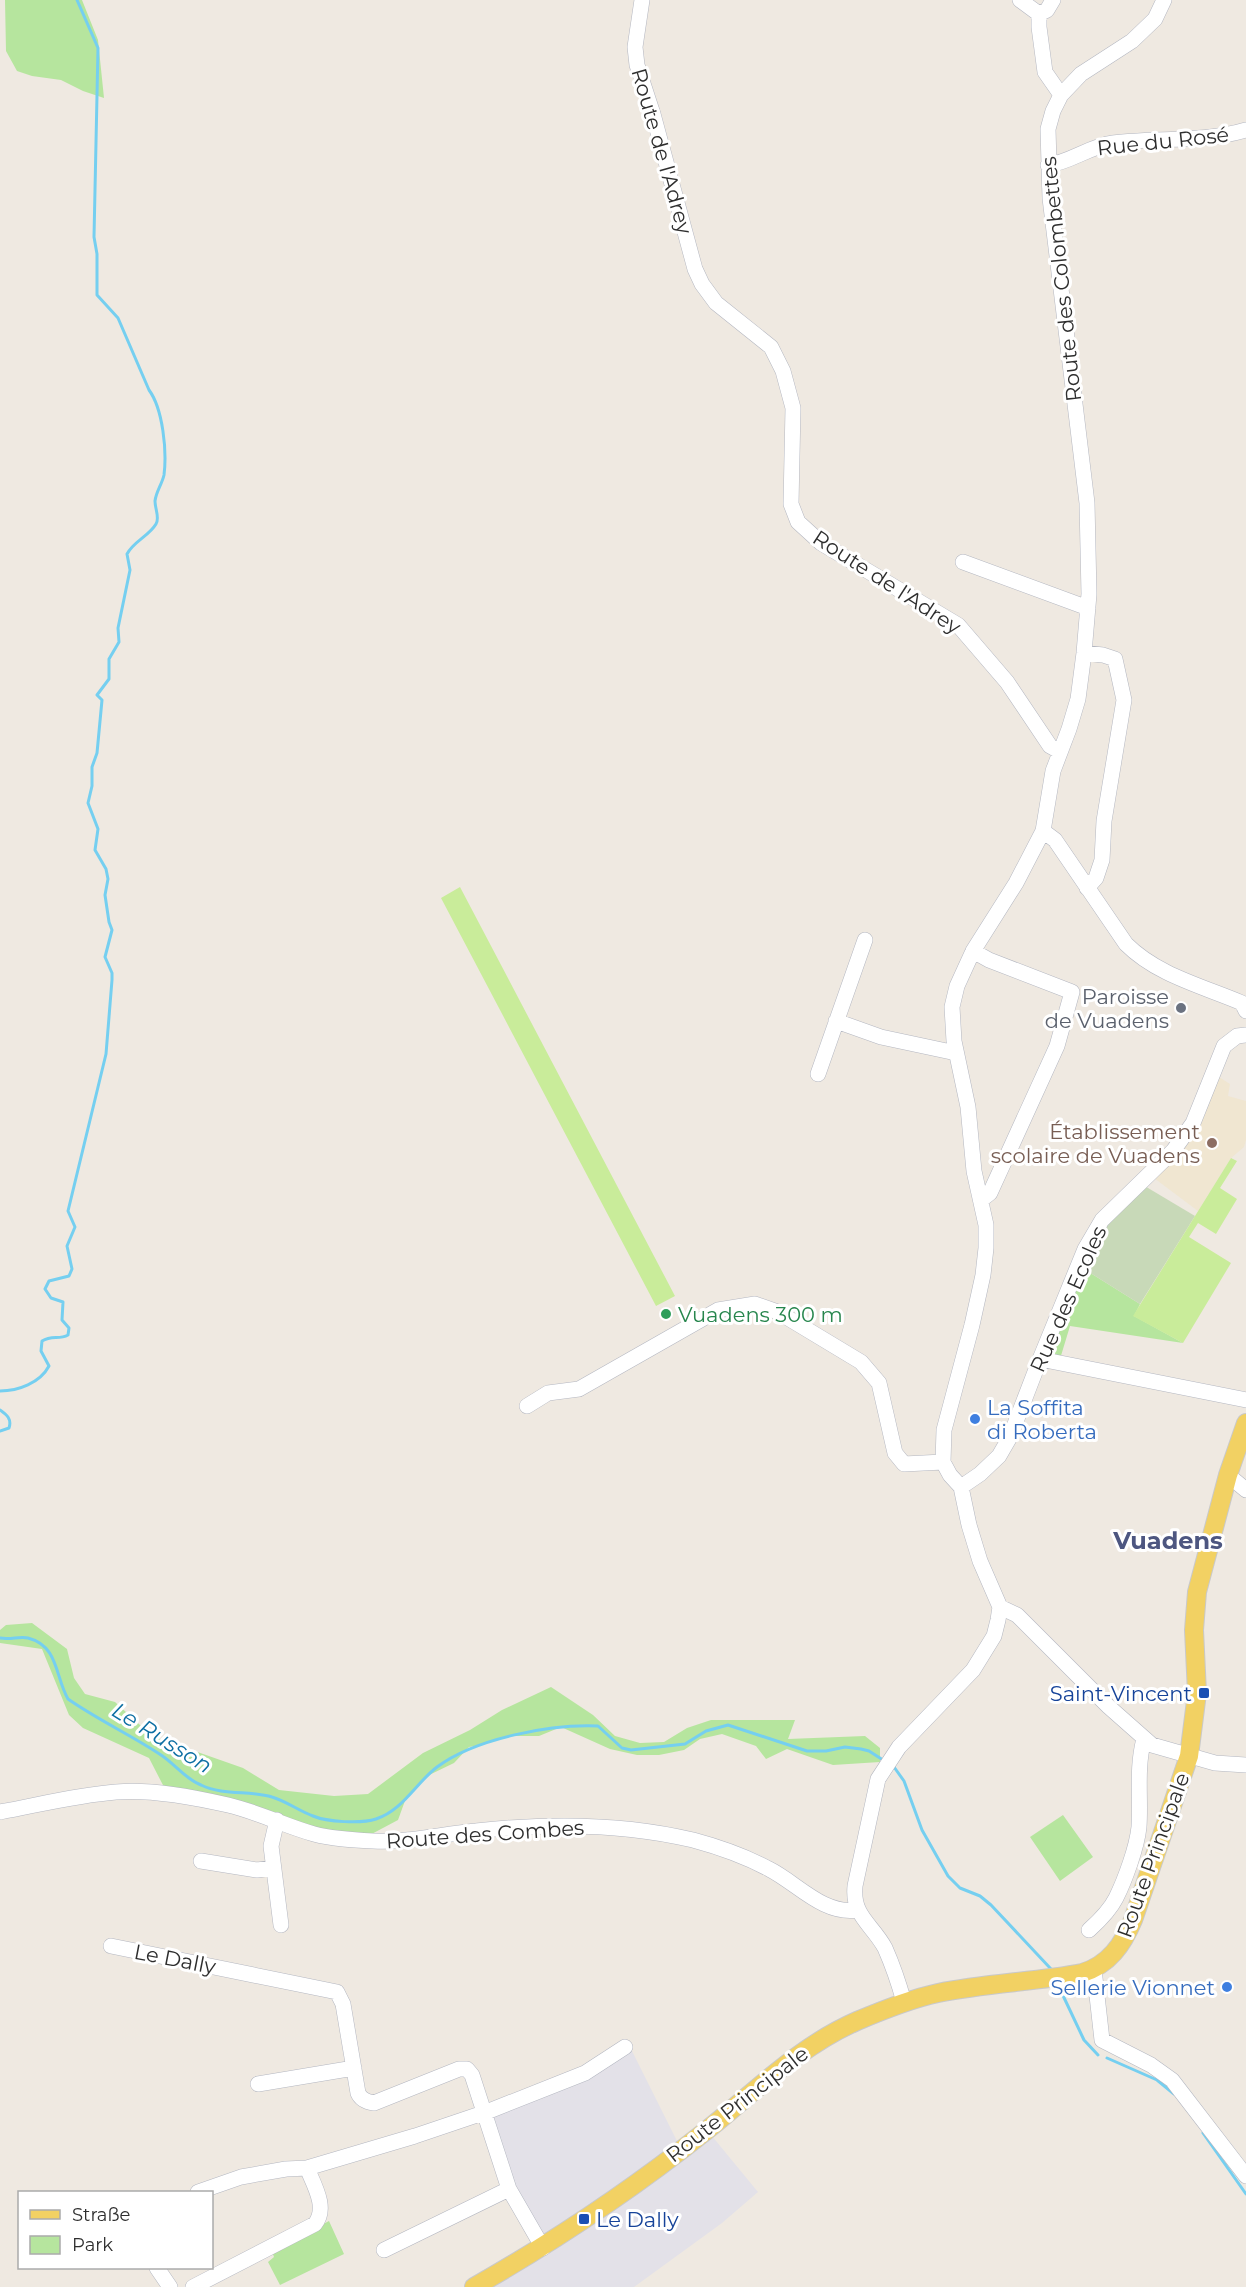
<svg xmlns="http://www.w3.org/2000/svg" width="1246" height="2287" viewBox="0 0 1246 2287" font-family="Montserrat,sans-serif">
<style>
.industrial{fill:#e3e1e8}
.education{fill:#f0e6d1}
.green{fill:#b6e59e}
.cemetery{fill:#c8d9b8}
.pitch{fill:#c9ec9a}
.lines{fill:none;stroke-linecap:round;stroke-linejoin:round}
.stream{stroke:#75cff0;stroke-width:3}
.minor-casing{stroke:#b4b7c1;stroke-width:16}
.major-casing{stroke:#c9c9c9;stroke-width:20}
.minor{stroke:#fff;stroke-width:15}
.major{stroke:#f2d163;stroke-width:18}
.worship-dot{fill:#6b7280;stroke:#fff;stroke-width:2}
.education-dot{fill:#8d6e63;stroke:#fff;stroke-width:2}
.leisure-dot{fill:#2e9e5b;stroke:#fff;stroke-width:2}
.shop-dot{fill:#3f7fe0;stroke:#fff;stroke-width:2}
.transit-dot{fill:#1a4fb4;stroke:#fff;stroke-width:2}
.labels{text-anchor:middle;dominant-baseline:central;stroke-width:6;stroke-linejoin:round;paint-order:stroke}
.street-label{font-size:21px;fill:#2e2e2e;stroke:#fff}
.worship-label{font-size:21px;fill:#5b616d;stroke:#fff;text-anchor:end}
.education-label{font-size:21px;fill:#785e54;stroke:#fff;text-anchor:end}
.leisure-label{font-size:21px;fill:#27864d;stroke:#fff;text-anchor:start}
.shop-label{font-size:21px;fill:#366cbe;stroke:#fff;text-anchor:start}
.transit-label{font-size:21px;fill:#164399;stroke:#fff;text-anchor:end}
.water-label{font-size:22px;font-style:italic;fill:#0d6fa3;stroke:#fff}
.quarter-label{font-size:24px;font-weight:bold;fill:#4d5680;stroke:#fff}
</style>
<rect width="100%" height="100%" fill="#efe9e1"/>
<path class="industrial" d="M631,2049L681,2149L707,2130L758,2192L722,2223L634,2287H474L543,2248L509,2189L484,2112Z"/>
<path class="education" d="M1219,1077L1230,1084L1228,1096L1246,1101V1140L1244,1147L1231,1158L1198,1211L1150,1175Z"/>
<path class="green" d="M5,0H82L98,40L104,98L83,91L61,80L32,76L17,71L6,51Z
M1084,1269L1140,1304L1134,1316L1183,1343L1070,1326L1060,1359L1046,1354Z
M32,1623L67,1649L74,1678L85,1694L115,1702L152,1736L243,1768L279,1790L334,1796L368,1794L423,1753L470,1730L502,1710L551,1687L593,1715L615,1736L640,1743L664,1742L687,1728L711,1720H795L788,1739L865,1736L880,1748V1762L833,1765L787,1749L766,1759L756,1746L722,1734L700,1739L684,1750L659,1755H637L610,1749L561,1727L539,1736H508L482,1745L469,1747L454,1763L425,1777L406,1798L398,1820L366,1837L315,1832L165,1789L149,1758L83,1728L69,1715L42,1649L0,1643V1630L6,1625Z
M1063,1815L1093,1857L1060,1881L1030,1837Z
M329,2221L344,2254L280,2285L268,2262L274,2257L272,2251Z"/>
<path class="cemetery" d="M1143,1185L1195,1216L1140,1304L1084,1269L1099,1233Z"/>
<path class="pitch" d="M460,887L675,1296L656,1306L441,898Z
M1231,1158L1237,1161L1220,1188L1237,1199L1216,1234L1198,1223L1189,1237L1231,1263L1183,1343L1133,1316Z"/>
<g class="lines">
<path class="stream" d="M0,1391C18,1391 40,1383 49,1366L41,1351L42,1341C52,1335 59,1340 68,1335L69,1328L62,1320L63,1302L51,1298L45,1289L49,1281L69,1276L72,1269L67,1246L75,1227L68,1211L106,1054L112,980V973L105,957L112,930L109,922L105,895L108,879L106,869L95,850L98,829L88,803L92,786V767L97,753L102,700L97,695L109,679V659L119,642L118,628L130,570L127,554C134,541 149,536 156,524C160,518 155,509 155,501C156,492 162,484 164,475C167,451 163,409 149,390L118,318L97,295V254L94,237L98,48L77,0
M0,1410C7,1415 12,1419 9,1428L0,1431
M0,1638C10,1640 20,1636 28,1638C59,1646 55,1677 68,1699C98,1720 131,1735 161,1755C175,1764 185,1779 201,1785C224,1796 250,1790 272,1797C286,1801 299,1811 313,1816C327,1822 361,1824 376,1819C403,1810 416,1783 437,1767C476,1738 551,1724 598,1726L622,1748L631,1750L685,1744L706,1731L728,1725L807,1751H826L845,1747L861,1749L869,1751L883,1760
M894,1767L904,1781L922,1830L948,1876L960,1888L980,1896L991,1905L1051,1969
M1059,1987L1084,2040L1098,2055
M1107,2058L1157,2080L1174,2094
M1203,2133L1246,2194"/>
<defs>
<path id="minor" d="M642,0L635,47L637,65L653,114L695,269L702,284L716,303L771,347L783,371L793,408L791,504L798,522L821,543L958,625L1007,682L1050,746L1059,751
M1020,0L1039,14V27L1045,72L1061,95
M1039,14L1047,10L1053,0
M1048,165C1069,163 1090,146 1113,143C1157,137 1203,143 1246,130
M963,562L1088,608
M1084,653L1103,655L1115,659L1124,700L1104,821L1102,860L1096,878L1087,888
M1043,831L1055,840L1126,944C1157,975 1202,986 1242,1003L1246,1011
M973,951L989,960L1072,992L1057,1046L990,1193L981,1200
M836,1021L881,1037L956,1053
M818,1074L865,940
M1040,1359L1246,1400
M527,1406L548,1393L579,1389L718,1310L755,1304L778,1312L861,1362L879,1383L895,1453L904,1464L943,1462
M1228,1475L1246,1490
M961,1487L980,1474L999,1456L1010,1437L1040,1359L1085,1249L1102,1220L1173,1151L1193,1123L1224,1046L1237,1036L1246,1035
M1000,1607L1017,1615L1109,1707L1152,1745L1215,1763L1246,1765
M0,1812C38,1805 77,1795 116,1792C152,1789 193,1797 228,1805C258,1812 285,1826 314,1834C333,1839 353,1840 373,1841C407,1843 442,1834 476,1831C548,1823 622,1823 693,1840C719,1847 745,1856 769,1869C797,1883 823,1915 857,1910
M277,1820L271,1846L281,1925
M201,1861L257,1870L273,1868
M1089,1930C1099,1921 1110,1910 1116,1898C1125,1880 1137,1847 1139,1827C1141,1797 1136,1769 1144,1739
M111,1946L337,1992L343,2004L358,2093C361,2100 367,2102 374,2103L459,2069H467L472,2075L509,2189L543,2248
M1094,1969L1102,2040L1151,2065L1172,2080L1246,2176
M904,2002C899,1984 893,1966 885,1948C872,1924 852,1916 855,1886L878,1779L899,1747L973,1670L994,1636L998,1620L1000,1607L980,1561L969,1525L961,1487L950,1475L943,1462L944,1430L972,1325L983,1275L986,1248V1225L974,1171L968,1107L954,1041L952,1007L957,986L973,951L1016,883L1043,831L1053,771L1069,729L1078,699L1084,653L1089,594L1087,503L1050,198L1048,129L1053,111L1061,95L1081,74L1132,41L1155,19L1164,0
M258,2084L354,2068
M198,2192L241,2177L286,2169L307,2168L415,2136L489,2111L585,2073L625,2047
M384,2250L509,2189
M157,2268L170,2287
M193,2287L315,2224C328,2208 314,2185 307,2168"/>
<path id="major" d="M474,2287C555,2241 634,2188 707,2130C756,2091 798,2047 857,2021C883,2010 910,1999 938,1993C986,1983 1035,1982 1082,1973C1109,1965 1123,1944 1133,1920L1189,1756L1197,1693L1194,1630L1197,1592L1228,1475L1246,1423"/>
</defs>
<use href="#minor" class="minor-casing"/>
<use href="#major" class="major-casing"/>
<use href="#minor" class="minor"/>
<use href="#major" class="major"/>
</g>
<circle class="worship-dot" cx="1181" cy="1008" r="6"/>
<circle class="education-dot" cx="1212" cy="1143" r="6"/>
<circle class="leisure-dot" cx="666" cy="1314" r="6"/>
<g class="shop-dot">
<circle cx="975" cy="1419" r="6"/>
<circle cx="1227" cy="1987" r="6"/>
</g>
<g class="transit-dot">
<rect x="1198" y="1687" width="12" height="12" rx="3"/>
<rect x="578" y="2213" width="12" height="12" rx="3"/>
</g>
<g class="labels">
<g class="street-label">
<text transform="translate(1163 141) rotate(-6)">Rue du Rosé</text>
<text transform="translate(662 151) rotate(74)">Route de l'Adrey</text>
<text transform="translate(1061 279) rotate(-96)">Route des Colombettes</text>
<text transform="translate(887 582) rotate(33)">Route de l'Adrey</text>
<text transform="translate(1068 1299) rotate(-66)">Rue des Ecoles</text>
<text transform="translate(485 1834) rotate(-4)">Route des Combes</text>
<text transform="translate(1153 1855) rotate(-70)">Route Principale</text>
<text transform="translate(175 1959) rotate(11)">Le Dally</text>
<text transform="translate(737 2104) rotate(-38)">Route Principale</text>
</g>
<g class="worship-label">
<text x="1169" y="996">Paroisse<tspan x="1169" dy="24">de Vuadens</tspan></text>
</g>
<g class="education-label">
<text x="1200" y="1131">Établissement<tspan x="1200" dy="24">scolaire de Vuadens</tspan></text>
</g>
<g class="leisure-label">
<text x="678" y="1314">Vuadens 300 m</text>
</g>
<g class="shop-label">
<text x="987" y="1407">La Soffita<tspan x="987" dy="24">di Roberta</tspan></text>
<text x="1215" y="1987" text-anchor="end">Sellerie Vionnet</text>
</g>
<g class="transit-label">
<text x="1192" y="1693">Saint-Vincent</text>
<text x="596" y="2219" text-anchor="start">Le Dally</text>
</g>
<g class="water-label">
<text transform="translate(162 1738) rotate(32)">Le Russon</text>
</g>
<g class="quarter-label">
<text x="1168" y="1540">Vuadens</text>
</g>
</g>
<rect x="18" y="2191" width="195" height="78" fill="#ffffff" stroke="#ababab" stroke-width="1.5"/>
<rect x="30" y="2210" width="30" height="9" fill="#f2d163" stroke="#ababab" stroke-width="1.5"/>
<text x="72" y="2221" font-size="18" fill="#2e2e2e">Straße</text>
<rect x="30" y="2236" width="30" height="18" fill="#b6e59e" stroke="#ababab" stroke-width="1.5"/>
<text x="72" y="2251" font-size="18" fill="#2e2e2e">Park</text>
</svg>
